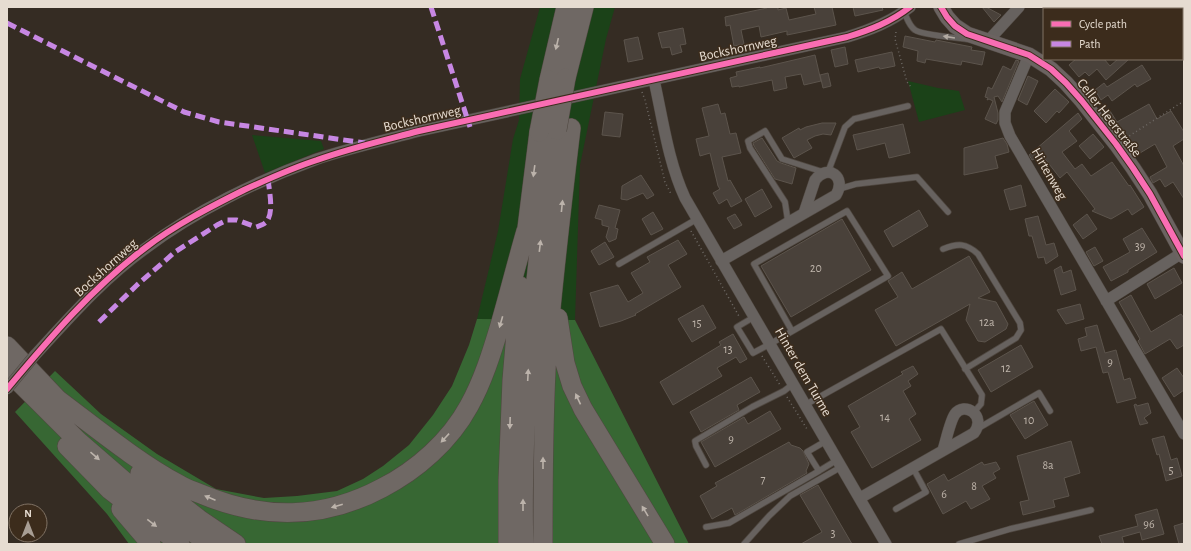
<svg xmlns="http://www.w3.org/2000/svg" width="1191" height="551" viewBox="0 0 1191 551" font-family="'Alegreya Sans',sans-serif">
<style>
.green{fill:#1b4218}
.forest{fill:#376733}
.building{fill:#49413a;stroke:#5c544c}
.lines{fill:none;stroke-linecap:round;stroke-linejoin:round}
.lane-casing{stroke:#504841;stroke-width:7}
.street-casing{stroke:#504841;stroke-width:12}
.secondary-casing{stroke:#504841;stroke-width:16}
.highway-casing{stroke:#504841;stroke-width:20}
.path{stroke:#6d6864;stroke-width:1.5;stroke-dasharray:1 3;stroke-linecap:butt}
.lane{stroke:#67625f;stroke-width:5.5}
.street{stroke:#67625f;stroke-width:11}
.secondary{stroke:#6b6361;stroke-width:15}
.highway{stroke:#6f6864;stroke-width:19}
.street-bridge-casing{stroke:#504841;stroke-width:12;stroke-linecap:butt}
.highway-bridge-casing{stroke:#504841;stroke-width:20;stroke-linecap:butt}
.street-bridge{stroke:#67625f;stroke-width:11}
.highway-bridge{stroke:#6f6864;stroke-width:19}
.quiet{stroke:#c787e3;stroke-width:5;stroke-dasharray:10 5;stroke-linecap:butt}
.cycleway-casing{stroke:#3c2c1c;stroke-width:8}
.cycleway{stroke:#f96db3;stroke-width:6}
.oneway{fill:#b3aba3}
.oneway2{fill:#bcb3ab}
.labels{text-anchor:middle;dominant-baseline:central;stroke-width:3;stroke-linejoin:round;paint-order:stroke}
.number-label{font-size:12px;fill:#bfb5ab}
.street-label{font-size:14px;fill:#e6dcd1;stroke:#3c2c1c}
</style>
<rect width="100%" height="100%" fill="#352c23"/>
<path class="green" d="M540,7H615L606,39L580,165L575,320L477,319L498,231L513,139L519,120L520,79Z
M908,81L938,88L959,91L965,110L919,122Z
M252,135L321,141L324,149L265,173Z"/>
<path class="forest" d="M477,319L575,320L689,544H129L107,514L15,412L55,371L101,414L157,454L216,489L264,498L297,496L337,491L363,479L383,466L409,445L433,415L452,386L469,345Z"/>
<path class="building" d="M766,7H778V10L786,8L789,20L816,14L814,7H832L836,25L787,35V31L761,37L759,26L741,30L744,44L734,46L730,25L726,26L725,17L767,8Z
M853,7H882L883,10L855,16Z
M982,7H986L1001,15L994,22Z
M683,28L686,44L680,45L682,52L672,55L670,47L662,48L658,33Z
M905,36L935,42L936,40L972,47L971,50L985,52L982,65L962,61L961,65L926,59L925,63L917,61L918,51L903,47Z
M638,37L643,59L628,62L624,40Z
M845,47L848,64L835,67L831,50Z
M892,52L895,66L880,69L879,67L858,72L855,60Z
M815,55L821,81L804,85L801,74L785,77L787,88L774,91L772,80L739,87V86L732,87L730,78L737,76L736,72L760,67V68Z
M1076,59H1104L1110,66L1118,59H1129L1106,80L1097,69L1089,76L1085,72L1079,77L1069,65Z
M1016,60L1019,61L1002,102L998,96L994,97L998,113V120L996,124L985,119L993,101L989,99L987,100L988,98L985,97L988,87L992,89L1003,66L1011,70Z
M1142,65L1151,79L1137,87L1135,84L1112,101L1108,95L1101,100L1095,90L1104,83L1107,87Z
M828,73L831,86L823,88L820,75Z
M1028,76L1038,81L1027,105L1018,100Z
M1055,89L1069,102L1059,113L1057,111L1046,123L1034,111Z
M718,104L721,114L725,113L730,134L736,133L741,153L722,157L728,181L730,180L742,201L731,207L727,199L719,204L713,193L720,189L718,186L710,153L700,156L696,139L709,136L702,108Z
M1149,104L1157,119L1171,111L1184,132V139L1173,146L1184,166V199L1173,182L1165,187L1160,179L1153,183L1150,177L1167,167L1155,144L1135,156L1104,115L1110,111L1117,122Z
M605,112L623,114L620,137L602,135Z
M1078,113L1082,119L1069,131L1077,141L1062,152L1075,169L1082,164L1091,176L1112,162L1129,186L1130,185L1144,207L1132,215L1128,209L1111,219L1092,211L1095,209L1067,172L1060,178L1042,155L1032,160L1029,155Z
M822,123H836L831,135L823,134L815,136L807,140L812,148L794,158L782,138L799,128L800,130L806,127Z
M903,124L910,153L889,158L885,143L857,150L853,135Z
M1093,134L1104,147L1090,159L1079,146Z
M762,138L777,161L781,163L796,168L792,184L775,179L754,146L753,143Z
M1003,138L1007,144L1009,152L995,156L998,168L964,175V148Z
M641,175L654,195L647,199L643,193L627,200L621,199L622,186Z
M1021,185L1026,206L1010,210L1004,190Z
M762,189L772,207L755,217L745,199Z
M599,205L620,210L615,228L618,229L616,239L609,242L606,237L609,227L602,225V220L595,218Z
M919,210L928,226L893,247L884,231Z
M653,212L663,229L651,235L642,219Z
M735,214L742,225L734,229L727,218Z
M1087,214L1097,229L1083,239L1073,225Z
M1038,216L1046,245L1054,243L1058,256L1046,264L1044,257L1038,258L1032,236H1029L1025,219Z
M842,219L871,270L791,317L761,266Z
M1142,228L1157,252L1128,270V272L1111,281L1103,267L1130,252L1123,239Z
M678,240L687,254L668,265L681,287L635,314L636,315L621,321L600,327L590,293L618,285L628,302L643,293L631,273L650,262L647,257Z
M605,242L614,257L599,265L591,251Z
M1095,247L1103,261L1094,266L1086,252Z
M969,256L990,292L978,298L996,302L1008,324L1006,329L985,342L978,341L966,320L970,304L896,346L875,310L898,297L888,281L902,272L912,289Z
M1061,266L1063,273L1071,270L1076,290L1061,295L1054,270Z
M1174,268L1182,283L1155,299L1147,284Z
M1131,295L1151,332L1181,314L1184,318V345L1177,349L1170,339L1145,354L1138,341L1140,339L1119,302Z
M1080,304L1084,319L1066,324L1057,310Z
M703,305L716,328L692,342L678,319Z
M1097,325L1105,353L1116,350L1124,380L1130,378L1136,398L1117,403L1108,372L1103,373L1096,347L1081,351L1078,339L1087,336L1085,328Z
M733,334L747,359L740,363L736,357L717,368L722,376L673,405L660,382L721,345L719,342Z
M1021,345L1033,367L991,392L978,370Z
M913,366L918,374L908,381L911,386L903,391L916,414L909,419L921,440L872,468L851,432L860,427L848,406L903,374L901,372Z
M1177,368L1184,378V390L1174,397L1162,378Z
M751,377L760,392L737,405L739,410L701,432L690,412Z
M1034,401L1048,425L1025,439L1010,415Z
M1148,403L1151,413L1144,418L1148,423L1140,425L1134,405L1136,404L1137,406Z
M770,411L781,429L715,467L701,442L744,417L748,424Z
M1164,436L1171,460L1177,458L1182,476L1166,481L1159,454L1157,455L1152,439Z
M1071,441L1080,473L1064,478L1069,496L1053,500L1055,507L1023,515L1020,502L1029,500L1017,456Z
M789,442L791,445L800,448L803,451L809,464L806,471L807,473L735,515L732,508L712,519L700,496L717,486L715,483Z
M982,462L984,465L996,462L1000,469L993,473L996,478L982,486L990,499L971,509L966,501L943,514L927,484L944,474L948,481Z
M818,485L838,520L852,544H801L822,532L800,495Z
M1157,509L1164,534L1142,540L1140,532L1122,537L1124,544H1102L1099,536L1138,526L1135,515Z
M1184,523V544H1179L1174,526Z"/>
<g class="lines">
<defs>
<path id="lane" d="M904,12C907,18 909,26 915,30C922,35 958,38 968,39
M828,172L845,127L854,119L908,106
M839,189L856,184L917,177L948,212
M788,222L785,202L750,148L748,141L765,131L782,159L823,172
M943,249C958,243 966,243 978,254L1020,323L1021,330L1016,338L965,369
M619,264L697,219
M754,317L737,327L753,353L770,344L888,276L847,211L754,264L792,331
M805,405L941,329L982,395L981,404L974,412
M977,429L1039,393L1050,411
M826,441L807,452L819,471L837,460
M706,465L696,446L695,441L752,407L784,391L793,384
M896,509L926,492L913,468
M706,527L729,523L819,471
M744,544L769,516L790,496L841,467
M959,544L1010,529L1091,510"/>
<path id="street" d="M988,41L1019,7
M1029,55L1005,112V123L1010,136L1184,434
M654,80C663,120 668,161 685,198L886,544
M721,261L836,195C847,177 828,163 815,180L804,213
M1106,301L1182,253
M35,355C70,317 104,278 146,248C195,211 259,180 317,159C350,148 385,140 419,131L847,37C870,30 891,22 910,7
M860,498L974,433C987,415 964,401 955,414C950,421 946,441 943,450"/>
<path id="secondary" d="M941,7L947,17L955,26L967,34L1029,55L1051,69L1066,83L1082,101L1116,144L1133,168L1150,194L1184,256"/>
<path id="highway" d="M566,78L584,7
M549,80L566,7
M525,244L539,132
M558,318L565,363L572,386L583,409L665,544
M7,346L65,407
M7,370L78,441L130,486L209,544
M56,398C95,427 137,462 180,485C186,489 194,491 201,494C263,520 322,520 382,488C417,470 450,441 469,406C483,381 492,352 500,325C509,294 517,262 526,231
M67,446L110,490L180,544
M140,473L199,519L236,544
M121,509L151,544
M508,544V480L512,380L520,286
M524,544C522,498 524,451 526,404C531,312 541,221 557,130
M543,544C543,480 543,417 547,353C553,278 562,203 571,128"/>
</defs>
<use href="#lane" class="lane-casing"/>
<use href="#street" class="street-casing"/>
<use href="#secondary" class="secondary-casing"/>
<use href="#highway" class="highway-casing"/>
<path class="path" d="M896,32L895,39L907,82L911,87
M642,92L645,100L665,182L671,194
M1126,138L1184,101
M691,231L740,318
M762,356L780,385
M787,397L807,429"/>
<use href="#lane" class="lane"/>
<use href="#street" class="street"/>
<use href="#secondary" class="secondary"/>
<use href="#highway" class="highway"/>
<defs>
<path id="street-bridge" d="M7,389L35,355"/>
<path id="highway-bridge" d="M557,130L566,78
M539,132L549,80"/>
</defs>
<use href="#street-bridge" class="street-bridge-casing"/>
<use href="#highway-bridge" class="highway-bridge-casing"/>
<use href="#street-bridge" class="street-bridge"/>
<use href="#highway-bridge" class="highway-bridge"/>
<path class="quiet" d="M431,7L470,127
M7,23L184,112L219,122L365,143
M99,322L137,285L175,252L217,225L227,220H237L256,227C259,226 263,225 265,223C275,215 269,190 268,179"/>
<defs>
<path id="cycleway" d="M941,7L947,17L955,26L967,34L1029,55L1051,69L1066,83L1082,101L1116,144L1133,168L1150,194L1184,256
M7,389C49,339 92,288 145,248C175,225 210,207 244,190C268,179 292,168 317,160C350,148 385,140 419,131L847,37C870,30 891,22 910,7"/>
</defs>
<use href="#cycleway" class="cycleway-casing"/>
<use href="#cycleway" class="cycleway"/>
</g>
<defs><path id="oneway-solid" d="M-6-.8H1V-3.2L6.5 0L1 3.2V.8H-6Z"/></defs>
<use class="oneway" href="#oneway-solid" transform="translate(949 37) rotate(-171)"/>
<g class="oneway2">
<use href="#oneway-solid" transform="translate(557 44) rotate(103)"/>
<use href="#oneway-solid" transform="translate(534 171) rotate(98)"/>
<use href="#oneway-solid" transform="translate(562 206) rotate(-84)"/>
<use href="#oneway-solid" transform="translate(540 246) rotate(-83)"/>
<use href="#oneway-solid" transform="translate(501 322) rotate(106)"/>
<use href="#oneway-solid" transform="translate(528 375) rotate(-87)"/>
<use href="#oneway-solid" transform="translate(578 399) rotate(-115)"/>
<use href="#oneway-solid" transform="translate(510 423) rotate(92)"/>
<use href="#oneway-solid" transform="translate(445 438) rotate(133)"/>
<use href="#oneway-solid" transform="translate(95 456) rotate(41)"/>
<use href="#oneway-solid" transform="translate(543 463) rotate(-90)"/>
<use href="#oneway-solid" transform="translate(210 498) rotate(-157)"/>
<use href="#oneway-solid" transform="translate(523 505) rotate(-90)"/>
<use href="#oneway-solid" transform="translate(337 506) rotate(164)"/>
<use href="#oneway-solid" transform="translate(645 511) rotate(-121)"/>
<use href="#oneway-solid" transform="translate(152 523) rotate(38)"/>
</g>
<g class="labels">
<g class="number-label">
<text x="1140" y="246">39</text>
<text x="816" y="268">20</text>
<text x="987" y="322">12a</text>
<text x="697" y="323">15</text>
<text x="728" y="349">13</text>
<text x="1110" y="362">9</text>
<text x="1006" y="368">12</text>
<text x="885" y="417">14</text>
<text x="1029" y="420">10</text>
<text x="731" y="439">9</text>
<text x="1048" y="465">8a</text>
<text x="1171" y="470">5</text>
<text x="763" y="479">7</text>
<text x="974" y="486">8</text>
<text x="944" y="494">6</text>
<text x="1149" y="524">96</text>
<text x="833" y="533">3</text>
</g>
<g class="street-label">
<text transform="translate(738 49) rotate(-12)">Bockshornweg</text>
<text transform="translate(1109 118) rotate(52)">Celler Heerstraße</text>
<text transform="translate(422 119) rotate(-13)">Bockshornweg</text>
<text transform="translate(1049 174) rotate(60)">Hirtenweg</text>
<text transform="translate(106 268) rotate(-42)">Bockshornweg</text>
<text transform="translate(803 372) rotate(60)">Hinter dem Turme</text>
</g>
</g>
<rect width="1191" height="551" fill="none" stroke="#e6dcd1" stroke-width="16"/>
<rect x="1043" y="8" width="140" height="52" fill="#3c2c1c" stroke="#807264"/>
<rect x="1051" y="21" width="20" height="6" fill="#f96db3" stroke="#807264"/>
<text x="1079" y="28" font-size="12" fill="#e6dcd1">Cycle path</text>
<rect x="1051" y="41" width="20" height="6" fill="#c787e3" stroke="#807264"/>
<text x="1079" y="48" font-size="12" fill="#e6dcd1">Path</text>
<g transform="translate(28 523)"><circle r="19" fill="#3c2c1c" stroke="#807264"/>
<path d="M0-3L7 15L0 10L-7 15Z" fill="#a89e94"/>
<text y="-6" font-size="11" font-weight="bold" text-anchor="middle" fill="#e6dcd1">N</text>
</g>
</svg>
